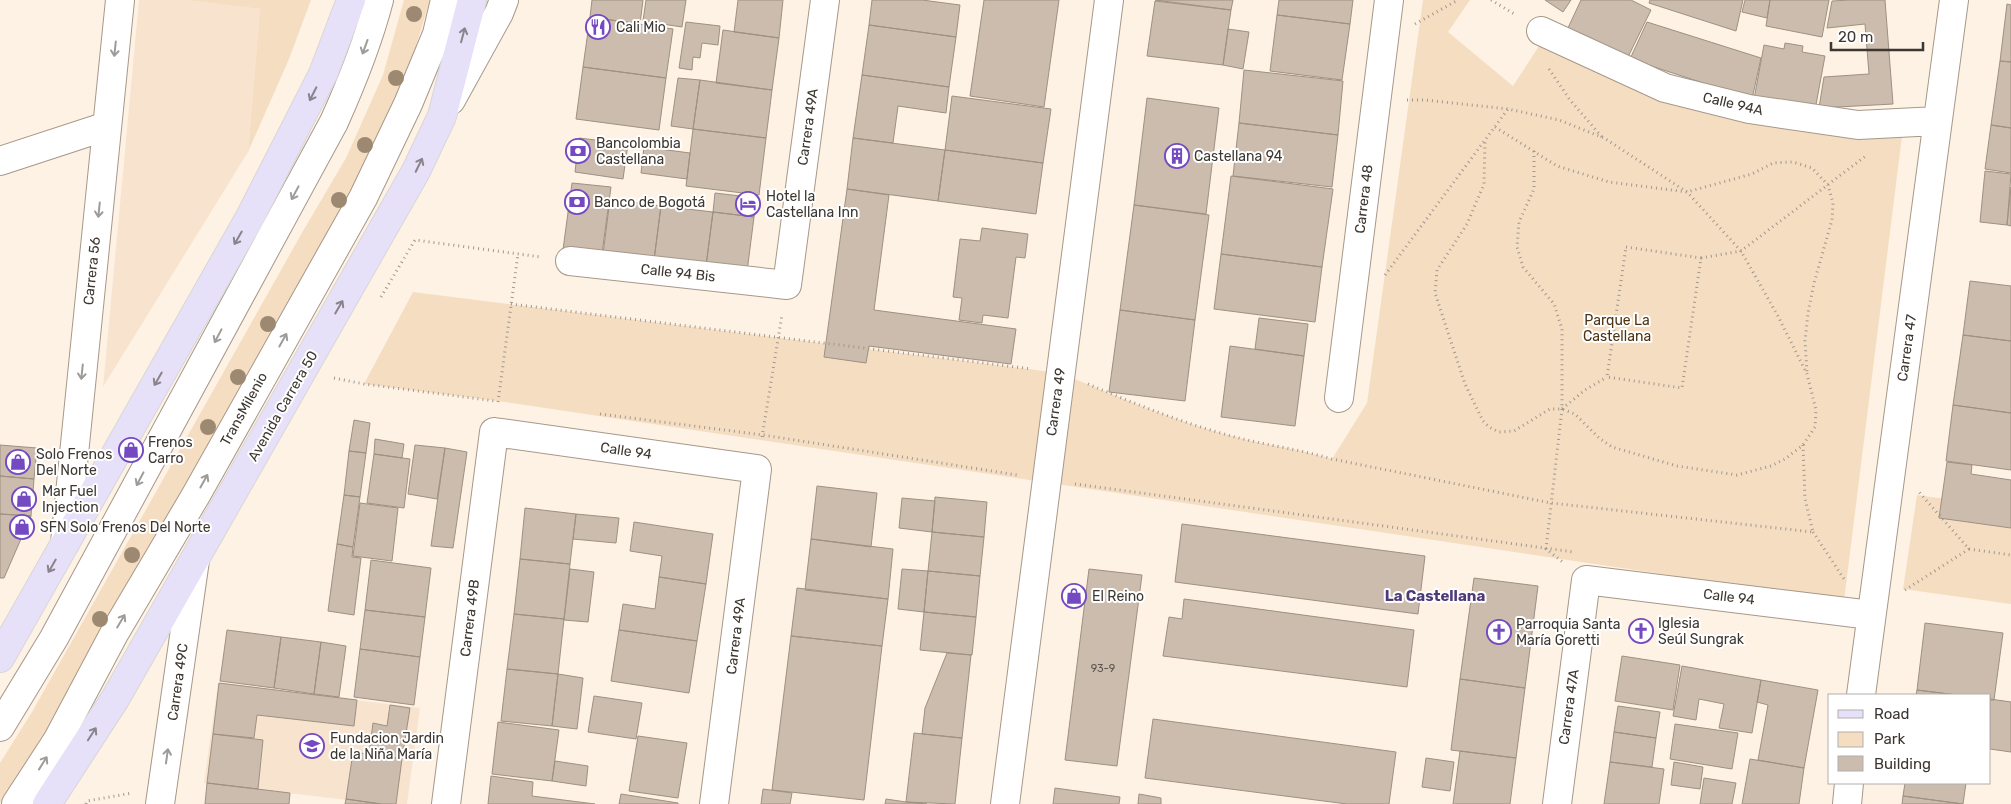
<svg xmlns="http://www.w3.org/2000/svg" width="2011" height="804" viewBox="0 0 2011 804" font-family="Rubik,sans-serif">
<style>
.built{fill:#f8e4ce}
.green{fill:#f5ddc2}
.building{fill:#cbbcad;stroke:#9e9082}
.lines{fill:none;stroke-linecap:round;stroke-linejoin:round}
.minor-casing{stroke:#a6988a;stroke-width:30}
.major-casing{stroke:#d8d7d6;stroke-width:30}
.path{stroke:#a0978e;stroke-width:3;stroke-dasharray:1 4;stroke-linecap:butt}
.minor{stroke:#fff;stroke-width:28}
.major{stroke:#e6e0f9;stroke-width:28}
.tree{fill:#9d8971}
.oneway{stroke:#89838b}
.oneway2{stroke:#9e9b98}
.labels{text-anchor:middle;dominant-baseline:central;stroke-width:4;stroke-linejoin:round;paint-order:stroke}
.number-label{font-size:11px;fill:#605850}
.poi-label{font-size:14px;fill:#3d3731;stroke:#fff;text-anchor:start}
.street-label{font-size:14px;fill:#3d3731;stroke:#fff}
.park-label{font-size:14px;fill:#4d3312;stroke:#fff}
.neighbourhood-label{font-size:15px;font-weight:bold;fill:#4d3a77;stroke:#fff}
</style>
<rect width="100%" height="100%" fill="#fef2e5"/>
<path class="built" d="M139,0H187L260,9L248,152L103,387Z
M218,683L420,708L407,804H381L204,783Z"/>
<path class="green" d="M187,0H311L289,59L248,152L260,9Z
M404,0H430L405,81L365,169L52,725L0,803V763L32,712L303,231L346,158L383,75Z
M1423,0H1470L1448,32L1513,86L1539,46L1712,112L1903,128L1844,601L498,401L364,384L413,292L1060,373C1119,397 1180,424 1243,439C1272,446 1302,450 1332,459L1367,403Z
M1917,495L2011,508V604L1903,589Z"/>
<path class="building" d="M592,0H643L640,24L590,17Z
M646,0H686L682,27L643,21Z
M738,0H783L779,38L734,32Z
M872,0H922L960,5L956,37L869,25Z
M984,0H1059L1044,107L970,96Z
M1155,0H1233L1231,10Z
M1279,0H1353L1350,24L1277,15Z
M1545,0H1571L1563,12Z
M1581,0H1631L1651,10L1627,59L1567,30Z
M1650,0H1743L1736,31L1649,3Z
M1745,0H1770L1767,18L1742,12Z
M1770,0H1829L1822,37L1766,26Z
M1850,0H1885L1893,104L1819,108L1824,77L1869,74L1865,24L1827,28L1832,1Z
M1155,1L1231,10L1223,65L1147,56Z
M2007,4L2011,5V62L2000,61Z
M1277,15L1350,24L1342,80L1270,71Z
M590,17L673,29L666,78L583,67Z
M686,22L720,26L718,45L702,43L700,58L693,57L692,70L679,68Z
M1647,22L1761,58L1752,99L1630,59Z
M869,25L956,37L949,87L862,75Z
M1228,29L1249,32L1243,69L1223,65Z
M723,30L779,38L772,90L716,83Z
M1785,43L1803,46L1802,52L1825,56L1815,110L1754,99L1764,45L1784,49Z
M2000,61L2011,62V128L1991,125Z
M583,67L666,78L659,130L576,119Z
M1244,70L1343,81L1338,135L1239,123Z
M862,75L949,87L946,113L898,106L893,143L853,138Z
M678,78L700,80L693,129L671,126Z
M700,80L772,90L766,138L693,129Z
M952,96L1051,109L1043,163L945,150Z
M1147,98L1219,108L1206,214L1134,205Z
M1239,123L1338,135L1332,187L1233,176Z
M1991,125L2011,128V173L1985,169Z
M693,129L766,138L759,195L686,186Z
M579,138L628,144L623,179L575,172Z
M853,138L945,150L938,201L847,189Z
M644,147L690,153L687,179L641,173Z
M945,150L1043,163L1036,214L938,201Z
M1985,171L2011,174L2007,225L1980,222Z
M1231,176L1333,189L1322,267L1221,254Z
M572,183L611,187L601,261L562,257Z
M2011,187V226L2007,225Z
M847,189L889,195L874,310L1016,329L1011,364L869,346L866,363L824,357Z
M715,193L757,198L754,217L713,212Z
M610,199L661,206L654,260L603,254Z
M1134,205L1209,215L1195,320L1120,310Z
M661,206L713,212L706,266L654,260Z
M713,212L754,217L747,272L706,266Z
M982,228L1028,234L1025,258L1016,257L1008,318L983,315L982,323L959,320L962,298L953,297L960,239L980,241Z
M1221,254L1322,267L1315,322L1214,309Z
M1970,281L2011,286V341L1963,335Z
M1120,310L1195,320L1185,401L1109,392Z
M1259,318L1308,324L1304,356L1255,349Z
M1963,335L2011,341V413L1953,405Z
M1230,346L1304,356L1295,426L1221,417Z
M1953,405L2011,413V470L1946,461Z
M354,420L370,423L366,453L349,451Z
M375,439L404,444L402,458L374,454Z
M0,445L37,448L34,479L0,476Z
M415,445L445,448L437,499L408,494Z
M445,448L467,452L453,548L431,546Z
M349,451L366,453L360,497L344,495Z
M374,454L410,459L404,508L367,503Z
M1947,462L1972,465L1971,474L2011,480V528L1939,518Z
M0,476L34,479L31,516L0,514Z
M817,486L877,493L871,547L811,539Z
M344,495L360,497L353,547L337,544Z
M935,497L987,502L984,537L932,532Z
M902,498L935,501L932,532L899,528Z
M360,503L398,508L392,561L353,556Z
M525,508L576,514L570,564L520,559Z
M0,514L31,516L4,578H0Z
M576,514L619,518L616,543L573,539Z
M634,522L713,534L706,584L659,577L662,556L630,551Z
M1182,524L1425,556L1418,614L1175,582Z
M932,532L984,537L980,576L928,571Z
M811,539L893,549L888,599L805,590Z
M337,544L353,547L352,557L361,558L354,615L328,611Z
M520,559L570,564L564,619L514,614Z
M371,560L431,568L425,617L365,610Z
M570,569L594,572L588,622L564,620Z
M902,569L928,571L924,612L898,609Z
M1089,569L1142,575L1117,766L1065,760Z
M928,571L980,576L976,617L924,612Z
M659,577L706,584L697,641L619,630L623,604L655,609Z
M1474,578L1538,586L1525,688L1460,679Z
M797,588L888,599L882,646L791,636Z
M1184,599L1414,630L1407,687L1163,656L1169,617L1182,619Z
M365,610L425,617L420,657L360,649Z
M924,612L976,617L972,655L920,650Z
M514,614L564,619L558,674L507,669Z
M1925,623L2003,633L1994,700H1990V695H1957L1917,690Z
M227,630L281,637L274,688L220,681Z
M619,630L697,641L689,693L611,681Z
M791,636L882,646L864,800L772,790Z
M281,637L321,642L314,694L274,688Z
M321,642L346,646L339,697L314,694Z
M360,649L420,657L414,705L354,697Z
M947,653L971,655L962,738L922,734L925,708Z
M1622,656L1680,665L1673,710L1615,701Z
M1682,666L1761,680L1752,733L1719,728L1724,704L1699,699L1696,720L1673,716Z
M507,669L558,674L552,726L501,721Z
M558,674L583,678L577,729L552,726Z
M1460,679L1525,688L1516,758L1451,750Z
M1761,680L1818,690L1804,768L1758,760L1768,705L1757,702Z
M219,683L357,700L354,726L257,715L254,738L213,734Z
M1917,690L1957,695H1916Z
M594,696L642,703L636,739L588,732Z
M1990,699L2011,702V752L1990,749Z
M390,705L410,708L402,759L369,754L373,723L387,726Z
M1618,706L1660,712L1656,738L1614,732Z
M1153,719L1396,752L1389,804H1347L1145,778Z
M498,722L559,730L552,781L492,774Z
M1675,724L1738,733L1732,769L1670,759Z
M1614,732L1656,738L1652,767L1610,762Z
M914,733L962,738L955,804L906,802Z
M213,734L263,740L258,789L207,783Z
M638,736L687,743L678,798L629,791Z
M1460,751L1516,758L1510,804H1453Z
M353,752L402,759L396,804H381L346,799Z
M1426,758L1454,762L1450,791L1422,787Z
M1750,759L1804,768L1799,804H1742Z
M555,761L588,766L586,786L552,781Z
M1610,762L1664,769L1659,804H1604Z
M1674,762L1703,767L1700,789L1671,785Z
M491,776L533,782L532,796L595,804H488Z
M1704,778L1736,783L1732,804H1700Z
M207,783L290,793L289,804H205Z
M1905,783H1966L1963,804L1903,796Z
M1055,788L1120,797L1119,804H1053Z
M763,789L792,793L790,804H761Z
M621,794L678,803V804H619Z
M1139,794L1161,798V804H1138Z
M1903,796L1963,804H1902Z
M346,799L381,804H345Z
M886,799L906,802L927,804H885Z"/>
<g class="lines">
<defs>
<path id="minor" d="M1541,31L1665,88L1749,109L1858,125L1937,121
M451,100L499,13L504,0
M0,161L107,126
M570,261L787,285L825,0
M1339,398L1389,0
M65,543L120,0
M1861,695L1954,0
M0,727L54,638L334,122C352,82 368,42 379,0
M16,804L57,741L115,632L196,495L363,198L408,104L437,34L445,0
M160,804L195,560
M446,804L494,432L757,469L714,804
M1005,804L1109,0
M1557,804L1586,580L1871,615
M1847,804L1849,783"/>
<path id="major" d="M0,658L249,219L323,74L351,0
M47,804L115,699L416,171L442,116L472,0"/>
</defs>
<use href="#minor" class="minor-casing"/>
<use href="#major" class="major-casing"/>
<path class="path" d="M1491,0L1516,15
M1415,24L1458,0
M1549,69L1570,100L1602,137
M1407,100H1425L1508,109L1559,120L1604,138L1687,192L1741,251L1779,318L1807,374L1816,410L1815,427L1803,445L1785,459L1771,466L1737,475L1677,466L1612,447L1599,438L1575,414L1562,409H1550L1514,431L1499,432L1489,427L1483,421L1465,384L1435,293L1437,270L1467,224L1484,184L1485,142
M1495,127L1557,166L1609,182L1687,192L1752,174L1773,163L1793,162L1812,168L1828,185L1833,203L1832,220L1814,283L1808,313L1805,341L1807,372
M1534,151V189L1519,222L1517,247L1523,267L1554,304L1562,329V409L1585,390L1607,377
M1626,247L1701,258L1682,388L1607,377Z
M1701,258L1741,251L1867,155
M1385,275L1508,109
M381,297L415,240L541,257
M511,304L1032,369
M334,378L364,384L495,401
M1088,384C1138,405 1190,426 1243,439C1272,446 1302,450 1332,459L1551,503L1813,532L1805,499L1803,445
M498,402L518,254
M1562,409L1546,549L1564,563
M600,414L763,435L1017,475
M762,437L782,315
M1075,484L1574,552
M1813,532L1846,582
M1969,549L2011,555
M1905,590L1969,549L1919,492
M86,804L87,801L132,793"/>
<use href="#minor" class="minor"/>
<use href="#major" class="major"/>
</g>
<g class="tree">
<circle cx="414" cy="14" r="8"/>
<circle cx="396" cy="78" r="8"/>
<circle cx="365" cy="145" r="8"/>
<circle cx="339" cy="200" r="8"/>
<circle cx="268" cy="324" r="8"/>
<circle cx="238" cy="377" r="8"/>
<circle cx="208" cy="427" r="8"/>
<circle cx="132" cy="555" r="8"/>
<circle cx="100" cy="619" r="8"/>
</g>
<defs><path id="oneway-shaft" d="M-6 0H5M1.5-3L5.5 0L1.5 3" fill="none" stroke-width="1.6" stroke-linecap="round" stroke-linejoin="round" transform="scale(1.25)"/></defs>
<g class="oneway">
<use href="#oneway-shaft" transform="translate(463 35) rotate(-75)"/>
<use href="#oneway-shaft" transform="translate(313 94) rotate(117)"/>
<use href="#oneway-shaft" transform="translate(419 165) rotate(-64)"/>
<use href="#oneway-shaft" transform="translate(238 238) rotate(120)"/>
<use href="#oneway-shaft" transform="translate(339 307) rotate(-60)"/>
<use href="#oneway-shaft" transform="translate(158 379) rotate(120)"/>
<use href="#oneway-shaft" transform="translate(52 566) rotate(120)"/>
<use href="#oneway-shaft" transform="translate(92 734) rotate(-57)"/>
</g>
<g class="oneway2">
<use href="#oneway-shaft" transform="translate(365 47) rotate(110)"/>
<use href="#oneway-shaft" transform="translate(115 49) rotate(96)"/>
<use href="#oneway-shaft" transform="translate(295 193) rotate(118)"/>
<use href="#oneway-shaft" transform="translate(99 210) rotate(96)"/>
<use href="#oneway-shaft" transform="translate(218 336) rotate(118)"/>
<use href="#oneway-shaft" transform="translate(283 340) rotate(-61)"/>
<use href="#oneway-shaft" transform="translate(82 372) rotate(96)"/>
<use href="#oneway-shaft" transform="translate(140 479) rotate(118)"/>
<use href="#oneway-shaft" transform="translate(204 481) rotate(-61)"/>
<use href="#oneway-shaft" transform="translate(121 621) rotate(-59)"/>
<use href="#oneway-shaft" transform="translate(167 756) rotate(-82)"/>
<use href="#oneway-shaft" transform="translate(43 763) rotate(-58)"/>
</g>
<defs>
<symbol id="restaurant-ring" viewBox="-11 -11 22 22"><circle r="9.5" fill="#fff" stroke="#7449c1" stroke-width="1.5"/><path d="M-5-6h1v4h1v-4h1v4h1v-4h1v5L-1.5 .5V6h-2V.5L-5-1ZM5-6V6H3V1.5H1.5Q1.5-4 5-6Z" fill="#7449c1"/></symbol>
<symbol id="bank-ring" viewBox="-11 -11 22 22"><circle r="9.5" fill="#fff" stroke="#7449c1" stroke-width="1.5"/><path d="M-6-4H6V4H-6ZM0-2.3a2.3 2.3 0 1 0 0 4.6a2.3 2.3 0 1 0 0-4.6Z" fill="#7449c1"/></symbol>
<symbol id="building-ring" viewBox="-11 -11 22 22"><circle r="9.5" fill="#fff" stroke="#7449c1" stroke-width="1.5"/><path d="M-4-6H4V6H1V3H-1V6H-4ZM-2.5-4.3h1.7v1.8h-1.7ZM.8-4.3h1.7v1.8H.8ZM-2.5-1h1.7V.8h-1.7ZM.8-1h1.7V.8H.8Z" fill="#7449c1"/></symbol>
<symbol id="hotel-ring" viewBox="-11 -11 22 22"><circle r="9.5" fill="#fff" stroke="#7449c1" stroke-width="1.5"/><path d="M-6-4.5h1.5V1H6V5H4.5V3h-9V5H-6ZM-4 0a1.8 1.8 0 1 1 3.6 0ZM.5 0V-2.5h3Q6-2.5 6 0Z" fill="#7449c1"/></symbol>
<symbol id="shop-ring" viewBox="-11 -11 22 22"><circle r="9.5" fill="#fff" stroke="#7449c1" stroke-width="1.5"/><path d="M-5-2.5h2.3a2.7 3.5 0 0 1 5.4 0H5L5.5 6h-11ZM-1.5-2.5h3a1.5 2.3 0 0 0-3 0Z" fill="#7449c1"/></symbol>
<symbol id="church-ring" viewBox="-11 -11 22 22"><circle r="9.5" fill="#fff" stroke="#7449c1" stroke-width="1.5"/><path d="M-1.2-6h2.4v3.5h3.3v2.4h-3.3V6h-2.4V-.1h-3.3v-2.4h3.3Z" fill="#7449c1"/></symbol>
<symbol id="school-ring" viewBox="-11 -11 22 22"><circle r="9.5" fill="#fff" stroke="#7449c1" stroke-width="1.5"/><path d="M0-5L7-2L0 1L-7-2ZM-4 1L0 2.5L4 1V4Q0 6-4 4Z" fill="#7449c1"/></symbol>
</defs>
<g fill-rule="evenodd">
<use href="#restaurant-ring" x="584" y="13" width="28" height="28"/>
<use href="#bank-ring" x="564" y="137" width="28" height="28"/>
<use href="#building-ring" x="1163" y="142" width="28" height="28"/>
<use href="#bank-ring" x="563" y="188" width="28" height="28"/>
<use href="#hotel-ring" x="734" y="190" width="28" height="28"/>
<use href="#shop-ring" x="117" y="436" width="28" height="28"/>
<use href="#shop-ring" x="4" y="448" width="28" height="28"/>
<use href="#shop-ring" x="10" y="485" width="28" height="28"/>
<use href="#shop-ring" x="8" y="513" width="28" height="28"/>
<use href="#shop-ring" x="1060" y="582" width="28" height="28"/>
<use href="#church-ring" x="1627" y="617" width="28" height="28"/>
<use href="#church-ring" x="1485" y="618" width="28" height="28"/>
<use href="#school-ring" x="298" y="732" width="28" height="28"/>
</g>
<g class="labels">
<g class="number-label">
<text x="1103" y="668">93-9</text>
</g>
<g class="poi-label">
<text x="616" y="27">Cali Mio</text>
<text x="596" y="143">Bancolombia<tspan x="596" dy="16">Castellana</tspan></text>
<text x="1194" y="156">Castellana 94</text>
<text x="766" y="196">Hotel la<tspan x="766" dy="16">Castellana Inn</tspan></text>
<text x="594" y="202">Banco de Bogotá</text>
<text x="148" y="442">Frenos<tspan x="148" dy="16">Carro</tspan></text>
<text x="36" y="454">Solo Frenos<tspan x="36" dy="16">Del Norte</tspan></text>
<text x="42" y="491">Mar Fuel<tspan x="42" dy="16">Injection</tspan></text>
<text x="40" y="527">SFN Solo Frenos Del Norte</text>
<text x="1092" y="596">El Reino</text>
<text x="1658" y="623">Iglesia<tspan x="1658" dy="16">Seúl Sungrak</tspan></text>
<text x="1516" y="624">Parroquia Santa<tspan x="1516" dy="16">María Goretti</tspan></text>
<text x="330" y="738">Fundacion Jardin<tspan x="330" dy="16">de la Niña María</tspan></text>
</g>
<g class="street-label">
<text transform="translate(1733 104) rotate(13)">Calle 94A</text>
<text transform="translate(808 127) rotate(-82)">Carrera 49A</text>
<text transform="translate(1364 199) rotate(-83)">Carrera 48</text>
<text transform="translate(92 271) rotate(-84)">Carrera 56</text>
<text transform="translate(678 273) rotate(6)">Calle 94 Bis</text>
<text transform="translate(1907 348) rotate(-82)">Carrera 47</text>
<text transform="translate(1056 402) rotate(-82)">Carrera 49</text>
<text transform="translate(283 406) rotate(-60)">Avenida Carrera 50</text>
<text transform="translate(244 409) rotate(-61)">TransMilenio</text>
<text transform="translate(626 451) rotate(8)">Calle 94</text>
<text transform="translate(1729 597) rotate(7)">Calle 94</text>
<text transform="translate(470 618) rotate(-83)">Carrera 49B</text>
<text transform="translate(736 636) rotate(-83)">Carrera 49A</text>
<text transform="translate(178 682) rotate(-82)">Carrera 49C</text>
<text transform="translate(1569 707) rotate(-82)">Carrera 47A</text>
</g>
<g class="park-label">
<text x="1617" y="320">Parque La<tspan x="1617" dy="16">Castellana</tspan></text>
</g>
<g class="neighbourhood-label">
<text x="1435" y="596">La Castellana</text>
</g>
</g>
<rect x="1828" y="694" width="162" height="90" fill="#ffffff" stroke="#b1afad"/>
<rect x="1838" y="710" width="25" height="8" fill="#e6e0f9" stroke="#b1afad"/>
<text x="1874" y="719" font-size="15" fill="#3d3731">Road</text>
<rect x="1838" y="732" width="25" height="15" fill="#f5ddc2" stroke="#b1afad"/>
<text x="1874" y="744" font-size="15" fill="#3d3731">Park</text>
<rect x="1838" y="756" width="25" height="15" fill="#cbbcad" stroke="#b1afad"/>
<text x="1874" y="769" font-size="15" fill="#3d3731">Building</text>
<path d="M1831 42v8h92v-8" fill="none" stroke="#3d3731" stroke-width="2.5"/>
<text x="1838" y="42" font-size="15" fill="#3d3731" stroke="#ffffff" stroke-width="4" paint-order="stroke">20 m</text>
</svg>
